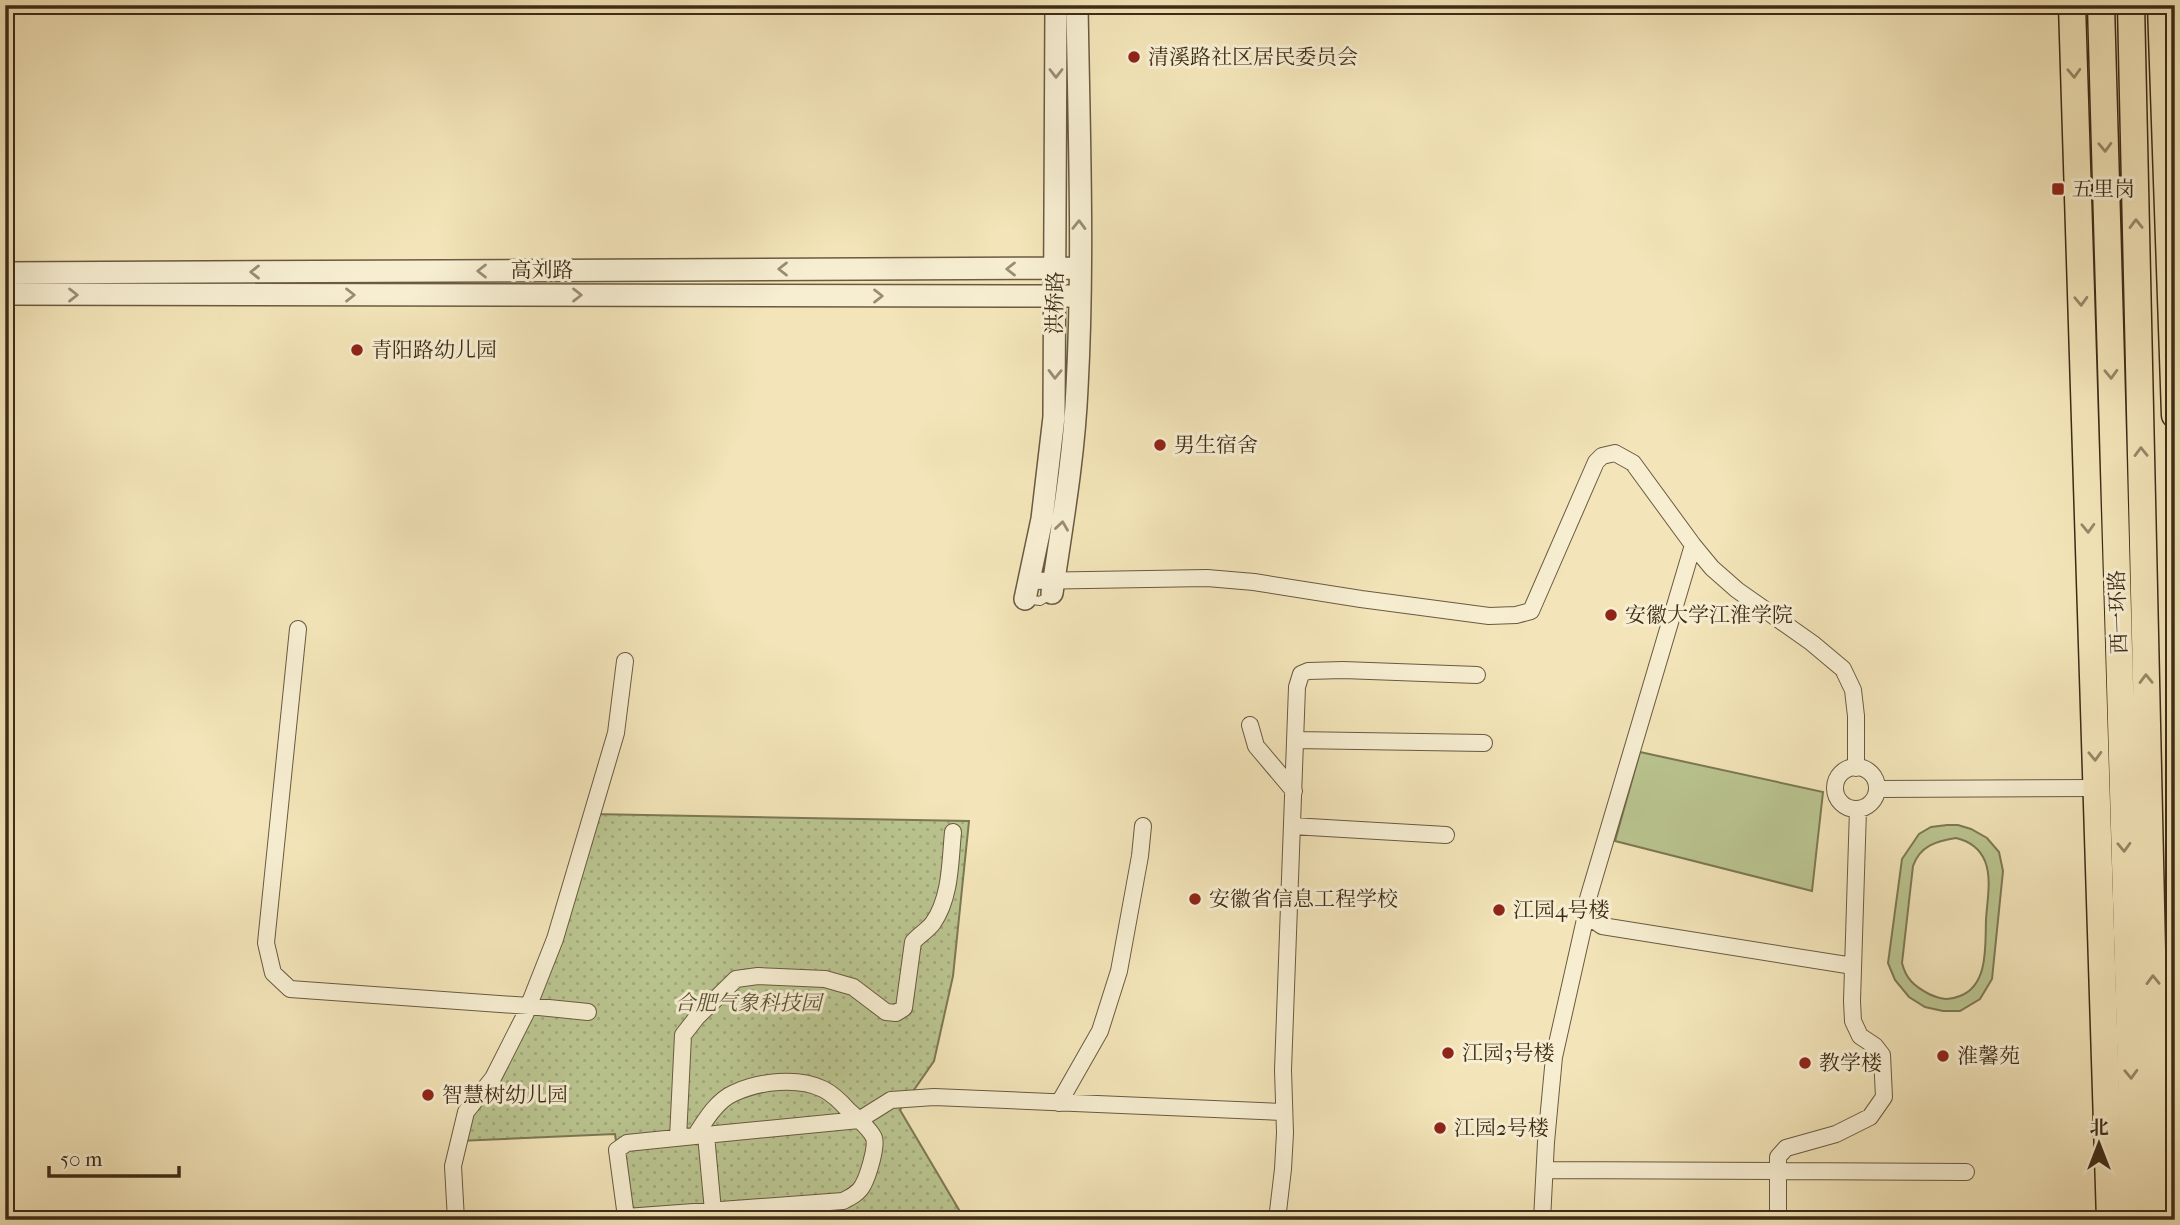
<svg xmlns="http://www.w3.org/2000/svg" width="2180" height="1225" viewBox="0 0 2180 1225" font-family="'IM FELL French Canon','Noto Serif SC',serif">
<style>
.green{fill:#bac590;stroke:#7c7854;stroke-width:2;fill-rule:evenodd}
.park{fill:url(#park-dots);stroke:#7c7854;stroke-width:2}
.lines{fill:none;stroke-linecap:round;stroke-linejoin:round}
.service-casing{stroke:#6a5a40;stroke-width:10}
.minor-casing{stroke:#6a5a40;stroke-width:18}
.tertiary-casing{stroke:#6a5a40;stroke-width:24}
.primary-casing{stroke:#3d2b17;stroke-width:29}
.trunk-casing{stroke:#3d2b17;stroke-width:29}
.path{stroke:#3d2b17;stroke-width:3.5;stroke-dasharray:5 3.5;stroke-linecap:butt}
.service{stroke:#f7eed2;stroke-width:8}
.minor{stroke:#f7eed2;stroke-width:16}
.tertiary{stroke:#f7eed2;stroke-width:21}
.primary{stroke:#f3e5b9;stroke-width:26}
.trunk{stroke:#f3e5b9;stroke-width:26}
.oneway{stroke:#9a8c74}
.oneway2{stroke:#988868}
.poi-dot{fill:#8f2418;stroke:#f7eed2;stroke-width:2.5}
.labels{text-anchor:middle;dominant-baseline:central;stroke-width:6;stroke-linejoin:round;paint-order:stroke}
.poi-label{font-size:21px;fill:#3d2b17;stroke:#f7eed2;text-anchor:start}
.street-label{font-size:21px;fill:#3d2b17;stroke:#f7eed2}
.park-label{font-size:21px;font-style:italic;fill:#5c5235;stroke:#f7eed2}
</style>
<defs>
<pattern id="park-dots" width="8" height="8" patternUnits="userSpaceOnUse" patternTransform="scale(1.75)"><rect width="8" height="8" fill="#bac590"/><path d="M2 2h.1M6 6h.1" fill="none" stroke="#a1a97b" stroke-width="1.8" stroke-linecap="round"/></pattern>
</defs>
<rect width="100%" height="100%" fill="#f3e5b9"/>
<filter id="stains"><feTurbulence type="fractalNoise" baseFrequency=".00286" numOctaves="4"/><feColorMatrix values="0 0 0 0 .2 0 0 0 0 .09 0 0 0 0 .02 0 0 0 .5 -.17"/></filter>
<radialGradient id="worn" r=".72"><stop offset=".6" stop-color="#630" stop-opacity="0"/><stop offset="1" stop-color="#630" stop-opacity=".3"/></radialGradient>
<path class="green" d="M1640,752L1823,792L1812,891L1615,841Z
M1947,825H1958L1971,829L1987,838L1999,852L2003,871L1992,979L1980,999L1960,1011H1943L1925,1007L1909,997L1895,980L1888,963L1902,859L1919,834L1931,827ZM1956,838C1969,841 1979,847 1985,861C1992,879 1987,901 1986,920C1985,945 1989,985 1960,996C1948,1001 1940,999 1929,994C1914,986 1906,979 1902,963L1913,866C1920,846 1936,841 1956,838Z"/>
<path class="park" d="M592,814L969,821L953,976L934,1061L900,1110L965,1220H627L615,1134L459,1141L525,1015Z"/>
<g class="lines">
<defs>
<path id="service" d="M1025,599L1040,601L1052,594"/>
<path id="minor" d="M1693,545L1587,902L1586,915L1602,926L1853,966
M1029,581L1207,578L1254,582L1361,599L1489,616L1516,615L1531,611L1596,462L1602,456L1615,453L1633,463L1693,545L1712,568L1737,590L1812,643L1843,669L1853,690L1856,716V768
M298,629L266,943L273,973L290,989L529,1006L588,1012
M1250,725L1256,746L1294,791
M1295,740L1484,743
M1835 788a21 21 0 1 1 42 0a21 21 0 1 1-42 0Z
M1877,789L2096,788
M1292,826L1446,835
M1059,1103L1100,1031L1119,971L1140,856L1143,826
M706,1135L713,1211
M695,1136C705,1121 716,1101 734,1093C760,1081 798,1077 823,1089C833,1094 841,1102 848,1110C855,1116 871,1130 874,1138C877,1147 868,1176 863,1185C859,1193 851,1197 843,1201L626,1217L617,1150L627,1143L695,1136L859,1120L891,1100L934,1097L1284,1112
M678,1138L683,1035L697,1017L736,979L758,976L825,979L853,987L886,1012L896,1013L904,1008L913,942C919,935 928,930 933,923C951,897 950,862 953,832
M1545,1170L1966,1172
M456,1220L453,1166L466,1112L493,1078L525,1015L555,939L616,733L625,661
M1277,1220L1283,1169L1285,1133L1283,1070L1297,687L1301,674L1308,671L1343,670L1477,675
M1542,1220L1546,1142L1554,1057L1586,915
M1778,1220V1157L1786,1148L1836,1134L1870,1117L1884,1097L1882,1055L1875,1046L1860,1036L1853,1021L1852,1001L1858,809"/>
<path id="tertiary" d="M5,273L1079,268
M5,294L1079,296
M1052,593C1062,525 1074,457 1077,388C1084,260 1079,132 1077,5
M1025,599L1042,519L1054,417L1056,5"/>
<path id="primary" d="M2072,5L2110,1220
M2161,5L2175,415"/>
<path id="trunk" d="M2101,5L2135,1220
M2131,5L2158,1220"/>
</defs>
<use href="#service" class="service-casing"/>
<use href="#minor" class="minor-casing"/>
<use href="#tertiary" class="tertiary-casing"/>
<use href="#primary" class="primary-casing"/>
<use href="#trunk" class="trunk-casing"/>
<path class="path" d="M2045,5L2048,12H2052"/>
<use href="#service" class="service"/>
<use href="#minor" class="minor"/>
<use href="#tertiary" class="tertiary"/>
<use href="#primary" class="primary"/>
<use href="#trunk" class="trunk"/>
</g>
<defs><path id="oneway-chevron" d="M-2-3.5L2.5 0L-2 3.5" fill="none" stroke-width="1.6" stroke-linecap="round" stroke-linejoin="round" transform="scale(1.75)"/></defs>
<g class="oneway">
<use href="#oneway-chevron" transform="translate(1056 73) rotate(90)"/>
<use href="#oneway-chevron" transform="translate(1079 225) rotate(-89)"/>
<use href="#oneway-chevron" transform="translate(783 269) rotate(180)"/>
<use href="#oneway-chevron" transform="translate(1011 269) rotate(180)"/>
<use href="#oneway-chevron" transform="translate(482 271) rotate(180)"/>
<use href="#oneway-chevron" transform="translate(255 272) rotate(180)"/>
<use href="#oneway-chevron" transform="translate(73 295)"/>
<use href="#oneway-chevron" transform="translate(350 295)"/>
<use href="#oneway-chevron" transform="translate(577 295)"/>
<use href="#oneway-chevron" transform="translate(878 296)"/>
<use href="#oneway-chevron" transform="translate(1055 374) rotate(91)"/>
<use href="#oneway-chevron" transform="translate(1062 526) rotate(-82)"/>
</g>
<g class="oneway2">
<use href="#oneway-chevron" transform="translate(2074 73) rotate(88)"/>
<use href="#oneway-chevron" transform="translate(2105 147) rotate(88)"/>
<use href="#oneway-chevron" transform="translate(2136 224) rotate(-91)"/>
<use href="#oneway-chevron" transform="translate(2081 301) rotate(88)"/>
<use href="#oneway-chevron" transform="translate(2111 374) rotate(88)"/>
<use href="#oneway-chevron" transform="translate(2141 452) rotate(-91)"/>
<use href="#oneway-chevron" transform="translate(2088 528) rotate(88)"/>
<use href="#oneway-chevron" transform="translate(2146 679) rotate(-91)"/>
<use href="#oneway-chevron" transform="translate(2095 756) rotate(88)"/>
<use href="#oneway-chevron" transform="translate(2124 847) rotate(88)"/>
<use href="#oneway-chevron" transform="translate(2153 980) rotate(-91)"/>
<use href="#oneway-chevron" transform="translate(2131 1074) rotate(88)"/>
</g>
<g class="poi-dot">
<circle cx="1134" cy="57" r="7"/>
<rect x="2051" y="182" width="14" height="14" rx="3.5"/>
<circle cx="357" cy="350" r="7"/>
<circle cx="1160" cy="445" r="7"/>
<circle cx="1611" cy="615" r="7"/>
<circle cx="1195" cy="899" r="7"/>
<circle cx="1499" cy="910" r="7"/>
<circle cx="1448" cy="1053" r="7"/>
<circle cx="1943" cy="1056" r="7"/>
<circle cx="1805" cy="1063" r="7"/>
<circle cx="428" cy="1095" r="7"/>
<circle cx="1440" cy="1128" r="7"/>
</g>
<g class="labels">
<g class="poi-label">
<text x="1148" y="57">清溪路社区居民委员会</text>
<text x="2072" y="189">五里岗</text>
<text x="371" y="350">青阳路幼儿园</text>
<text x="1174" y="445">男生宿舍</text>
<text x="1625" y="615">安徽大学江淮学院</text>
<text x="1209" y="899">安徽省信息工程学校</text>
<text x="1513" y="910">江园4号楼</text>
<text x="1462" y="1053">江园3号楼</text>
<text x="1957" y="1056">淮馨苑</text>
<text x="1819" y="1063">教学楼</text>
<text x="442" y="1095">智慧树幼儿园</text>
<text x="1454" y="1128">江园2号楼</text>
</g>
<g class="street-label">
<text x="542" y="270">高刘路</text>
<text transform="translate(1055 303) rotate(-89)">洪桥路</text>
<text transform="translate(2118 612) rotate(-92)">西一环路</text>
</g>
<g class="park-label">
<text x="748" y="1003">合肥气象科技园</text>
</g>
</g>
<rect width="2180" height="1225" fill="none" stroke="#f3e5b9" stroke-width="28"/>
<rect x="7" y="7" width="2166" height="1211" fill="none" stroke="#3d2b17" stroke-width="3.5"/>
<rect x="14" y="14" width="2152" height="1197" fill="none" stroke="#3d2b17" stroke-width="2"/>
<g transform="translate(2099 1144)" stroke="#f7eed2" stroke-width="5" paint-order="stroke">
<path d="M0-5L12 26L0 18L-12 26Z" fill="#3d2b17"/>
<text y="-10" font-size="19" font-weight="bold" text-anchor="middle" fill="#3d2b17">北</text>
</g>
<path d="M49 1166v10h130v-10" fill="none" stroke="#3d2b17" stroke-width="3.5"/>
<text x="60" y="1166" font-size="21" fill="#3d2b17" stroke="#f7eed2" stroke-width="5" paint-order="stroke">50 m</text>
<rect width="100%" height="100%" filter="url(#stains)"/>
<rect width="100%" height="100%" fill="url(#worn)"/>
</svg>
